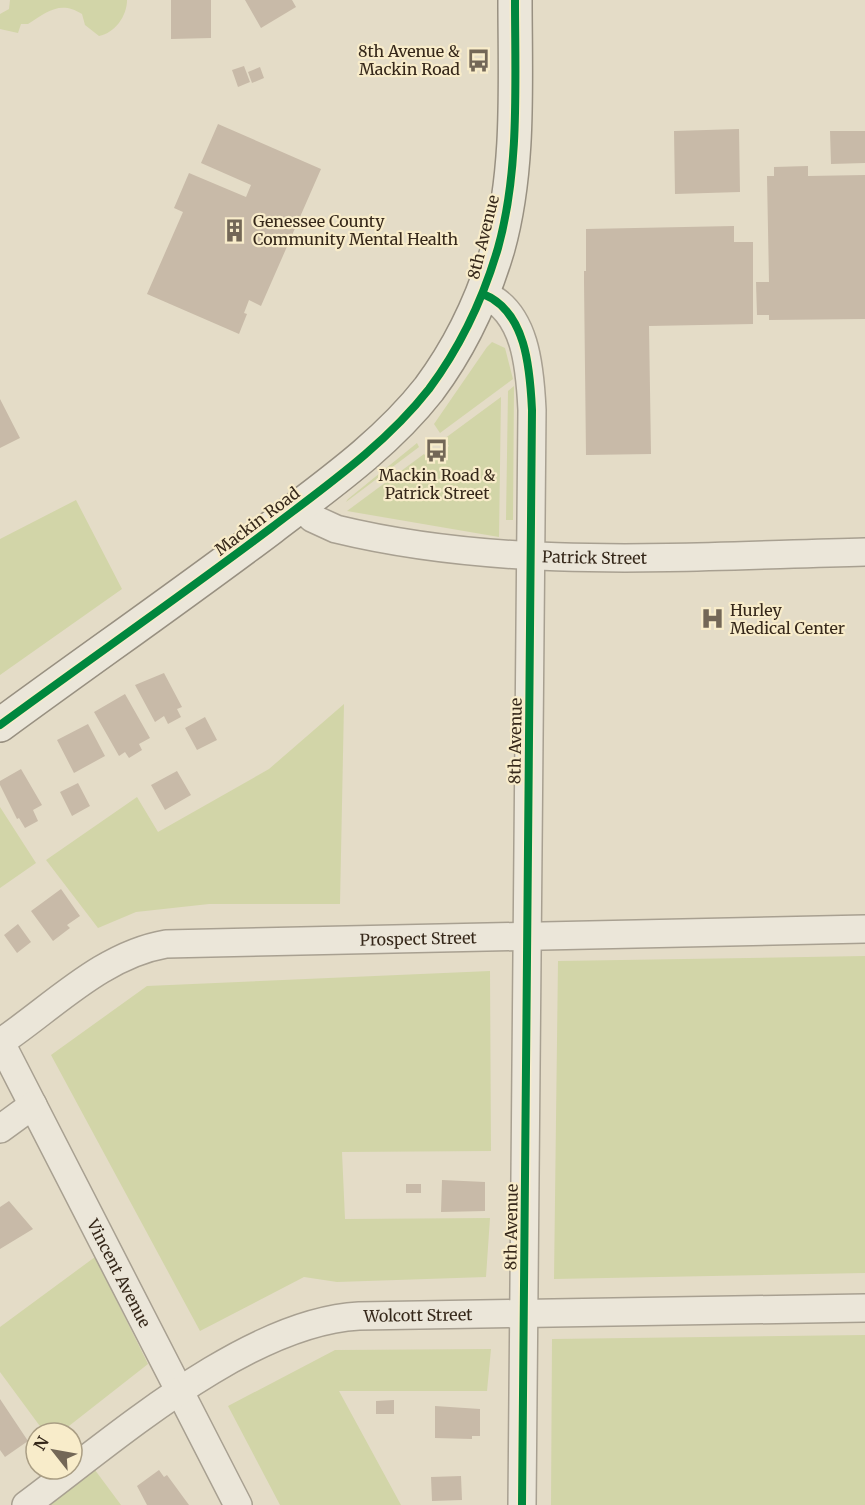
<svg xmlns="http://www.w3.org/2000/svg" width="865" height="1505" viewBox="0 0 865 1505" font-family="Merriweather,serif">
<style>
.green{fill:#d2d5a8}
.building{fill:#c8baa8}
.lines{fill:none;stroke-linecap:round;stroke-linejoin:round}
.street-casing{stroke:#a8a091;stroke-width:30}
.secondary-casing{stroke:#989081;stroke-width:36}
.street{stroke:#ebe6d9;stroke-width:27}
.secondary{stroke:#ebe6d9;stroke-width:33}
.cycleway-casing{stroke:#f8ecca;stroke-width:11}
.cycleway{stroke:#00873e;stroke-width:8}
.labels{text-anchor:middle;dominant-baseline:central;stroke-width:4.5;stroke-linejoin:round;paint-order:stroke}
.poi-label{font-size:16px;fill:#36281a;stroke:#f8ecca;text-anchor:start}
.street-label{font-size:16px;fill:#36281a;stroke:#f8ecca}
</style>
<rect width="100%" height="100%" fill="#e4dcc7"/>
<path class="green" d="M10,0H127C127,16 115,33 99,36L85,25L82,14C60,0 47,12 28,24H21L18,33L0,29V14L9,9Z
M492,342L505,348L513,379L440,433L434,424L487,347Z
M514,386L513,520H506L508,391Z
M501,397L499,537L347,511L424,454L429,460L449,446L444,439Z
M417,443L419,447L346,502L348,499Z
M76,500L122,589L0,675V539Z
M344,704L340,904H209L136,912L98,928L46,860L137,797L158,832L269,769Z
M0,807L36,863L0,888Z
M865,956V1273L554,1279L558,961Z
M490,971L491,1151L342,1152L345,1219L490,1218L486,1277L337,1282L304,1277L200,1331L51,1055L147,986Z
M95,1257L148,1364L60,1433H45L0,1372V1327Z
M865,1335V1505H551L552,1339Z
M491,1349L487,1391H339L401,1505H280L228,1406L335,1350Z
M95,1470L121,1505H47Z"/>
<path class="building" d="M171,0H211V38L171,39Z
M245,0H292L296,7L261,28Z
M244,66L250,82L238,87L232,70Z
M260,67L264,78L252,83L248,72Z
M218,124L321,169L261,306L249,300L244,313L247,314L239,334L147,294L183,212L174,208L189,173L246,197L251,185L201,163Z
M739,129L740,192L675,194L674,131Z
M830,131H865V163L831,164Z
M808,166V176L865,175V319L769,320V315H757L756,282H769L767,176H774V167Z
M734,226V242H753V324L649,326L651,454L586,455L584,282V271H586V229Z
M0,399L20,438L0,448Z
M164,673L182,707L177,709L181,717L168,724L164,716L155,722L135,685Z
M125,694L150,738L139,744L142,750L129,758L125,752L119,756L94,712Z
M205,717L217,740L197,750L185,728Z
M88,724L105,756L74,773L57,740Z
M21,769L42,805L33,810L38,821L25,828L19,818L17,819L0,785V781Z
M177,771L191,795L165,810L151,785Z
M78,783L90,806L72,816L60,792Z
M61,889L80,916L67,925L70,928L53,941L31,911Z
M18,924L31,942L17,953L4,935Z
M442,1180L485,1182V1211L441,1212Z
M406,1184H421V1193H406Z
M9,1201L33,1229L0,1249V1207Z
M0,1399L28,1441L5,1457L0,1450Z
M394,1400V1414H376V1401Z
M435,1406L480,1409V1436H472V1439L435,1438Z
M159,1470L164,1477L167,1475L189,1505H147L137,1486Z
M461,1476L462,1500L432,1501L431,1477Z"/>
<g class="lines">
<defs>
<g id="street">
<path d="M483,294C526,311 530,368 532,410L522,1505"/>
<path id="s1" d="M300,506L312,518L336,529C509,571 689,556 865,552"/>
<path id="s2" d="M0,1041L238,1505"/>
<path id="s3" d="M1,1042C53,1007 102,955 166,944L865,929"/>
<path d="M0,1129L33,1105"/>
<path id="s4" d="M26,1505C115,1439 247,1322 359,1316L865,1308"/>
</g>
<path id="secondary" d="M0,725C90,659 182,595 271,528C326,486 386,444 429,389C461,346 483,299 498,248C520,169 515,81 515,0"/>
</defs>
<use href="#street" class="street-casing"/>
<use href="#secondary" class="secondary-casing"/>
<use href="#street" class="street"/>
<use href="#secondary" class="secondary"/>
<defs>
<path id="cycleway" d="M483,294C526,311 530,368 532,410L522,1505
M0,725C90,659 182,595 271,528C326,486 386,444 429,389C461,346 483,299 498,248C520,169 515,81 515,0"/>
</defs>
<use href="#cycleway" class="cycleway-casing"/>
<use href="#cycleway" class="cycleway"/>
</g>
<defs>
<symbol id="bus-bare" viewBox="-9 -9 18 18"><path d="M-5-6H5V4H4V6H2V4H-2V6H-4V4H-5ZM-3.5-4V0h7V-4ZM-3.5 1.2v1.5H-2V1.2ZM2 1.2v1.5H3.5V1.2Z" fill="#736757" stroke="#f8ecca" stroke-width="2.5" paint-order="stroke"/></symbol>
<symbol id="building-bare" viewBox="-9 -9 18 18"><path d="M-4-6H4V6H1V3H-1V6H-4ZM-2.5-4.3h1.7v1.8h-1.7ZM.8-4.3h1.7v1.8H.8ZM-2.5-1h1.7V.8h-1.7ZM.8-1h1.7V.8H.8Z" fill="#736757" stroke="#f8ecca" stroke-width="2.5" paint-order="stroke"/></symbol>
<symbol id="hospital-bare" viewBox="-9 -9 18 18"><path d="M-5-5h3v3.5h4V-5h3V5h-3V1.5h-4V5h-3Z" fill="#736757" stroke="#f8ecca" stroke-width="2.5" paint-order="stroke"/></symbol>
</defs>
<g fill-rule="evenodd">
<use href="#bus-bare" x="462" y="44" width="33" height="33"/>
<use href="#building-bare" x="218" y="214" width="33" height="33"/>
<use href="#bus-bare" x="420" y="434" width="33" height="33"/>
<use href="#hospital-bare" x="696" y="602" width="33" height="33"/>
</g>
<g class="labels">
<g class="poi-label">
<text x="460" y="51" text-anchor="end">8th Avenue &amp;<tspan x="460" dy="18">Mackin Road</tspan></text>
<text x="253" y="221">Genessee County<tspan x="253" dy="18">Community Mental Health</tspan></text>
<text x="437" y="475" text-anchor="middle">Mackin Road &amp;<tspan x="437" dy="18">Patrick Street</tspan></text>
<text x="730" y="610">Hurley<tspan x="730" dy="18">Medical Center</tspan></text>
</g>
<g class="street-label">
<text transform="translate(483 237) rotate(-76)">8th Avenue</text>
<text transform="translate(257 521) rotate(-37)">Mackin Road</text>
<text stroke="none"><textPath href="#s1" startOffset="304">Patrick Street</textPath></text>
<text transform="translate(515 741) rotate(-89)">8th Avenue</text>
<text stroke="none"><textPath href="#s3" startOffset="446">Prospect Street</textPath></text>
<text transform="translate(511 1227) rotate(-89)">8th Avenue</text>
<text stroke="none"><textPath href="#s2" startOffset="261">Vincent Avenue</textPath></text>
<text stroke="none"><textPath href="#s4" startOffset="447">Wolcott Street</textPath></text>
</g>
</g>
<g transform="translate(54 1451) rotate(301)"><circle r="28" fill="#f8ecca" stroke="#aa9e84" stroke-width="1.5"/>
<path d="M0-4.5L10 22L0 15L-10 22Z" fill="#736757"/>
<text y="-9" font-size="16" font-weight="bold" text-anchor="middle" fill="#36281a">N</text>
</g>
</svg>
